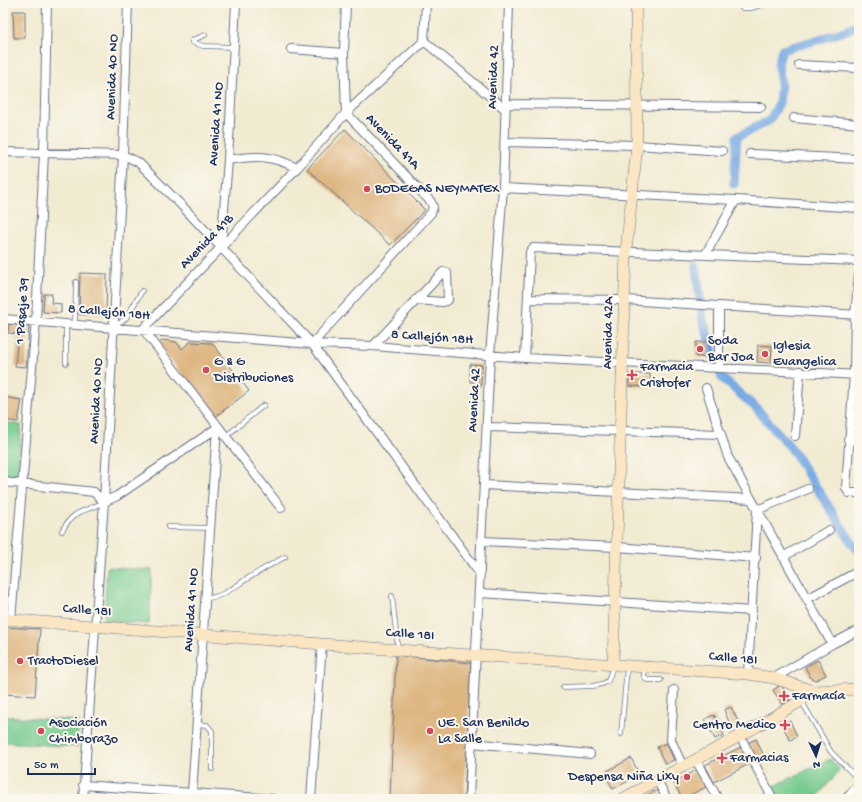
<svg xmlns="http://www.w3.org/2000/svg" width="862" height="802" viewBox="0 0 862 802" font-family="'Gochi Hand',sans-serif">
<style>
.green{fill:#76cb8f;stroke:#487d76}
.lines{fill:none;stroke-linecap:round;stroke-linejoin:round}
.canal{stroke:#78aae4;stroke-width:9}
.building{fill:#deb682}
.lane-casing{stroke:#667187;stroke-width:5.5}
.street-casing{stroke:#667187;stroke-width:10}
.secondary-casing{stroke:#667187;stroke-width:12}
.lane{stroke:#fff;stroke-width:4}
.street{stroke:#fff;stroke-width:8}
.secondary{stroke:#fbe6c4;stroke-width:11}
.poi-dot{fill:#d1495b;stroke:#fbf7ec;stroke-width:1.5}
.labels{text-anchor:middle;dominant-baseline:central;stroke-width:4;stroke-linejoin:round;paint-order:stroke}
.street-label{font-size:14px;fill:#1b2f5e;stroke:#fbf7ec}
.poi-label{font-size:14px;fill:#1b2f5e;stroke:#fbf7ec;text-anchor:start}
</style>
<rect width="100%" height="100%" fill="#fbf7ec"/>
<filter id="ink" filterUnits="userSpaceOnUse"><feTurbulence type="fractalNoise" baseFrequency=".025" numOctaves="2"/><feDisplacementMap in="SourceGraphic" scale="8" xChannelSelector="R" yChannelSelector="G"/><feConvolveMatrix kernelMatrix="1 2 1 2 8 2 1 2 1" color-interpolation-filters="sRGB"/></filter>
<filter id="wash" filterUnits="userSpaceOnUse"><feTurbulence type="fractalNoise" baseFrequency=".012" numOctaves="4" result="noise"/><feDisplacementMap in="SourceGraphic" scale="16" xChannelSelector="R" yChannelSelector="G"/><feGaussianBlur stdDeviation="0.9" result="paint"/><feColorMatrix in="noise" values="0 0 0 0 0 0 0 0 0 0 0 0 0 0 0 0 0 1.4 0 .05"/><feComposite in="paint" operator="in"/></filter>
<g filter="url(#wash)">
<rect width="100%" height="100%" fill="#f1ebd2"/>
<path class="green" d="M3,422L21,425L19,476L3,474Z
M107,567L152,570L149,624L104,621Z
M3,716L79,721L77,747L3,742Z
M830,759L840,770L815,799H779L772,787Z"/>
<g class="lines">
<path class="canal" d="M734,184L737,137L770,120L779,103L781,84L778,64L782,50C808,42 834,37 859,25
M696,266L703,321L722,378L756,408L791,448L852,543L859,551"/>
</g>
<g id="blocks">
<path class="building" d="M13,11H25V38H14Z
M345,129L425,210L390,245L307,169Z
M80,273L107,274L106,315L79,314Z
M44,294H52L51,303L61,304V313L43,312Z
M9,324L29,327L26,367L15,366L18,334L8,333Z
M163,340L176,342L182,349L190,342L212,343L249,391L215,417L158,344Z
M696,342H709V357H696Z
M758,345L772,346L771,363L757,362Z
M470,364L482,365L481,386H474V382H470Z
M629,374H650V387L629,386Z
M3,397L22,400L18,422L3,420Z
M3,627L40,629L35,696L3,694Z
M396,655L471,663L464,799L390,798Z
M818,660L826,675L816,680L811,678L805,667Z
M781,685L790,700L782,704L773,690Z
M731,707L740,725L732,729L724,710Z
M714,715L724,735L715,739L705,719Z
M790,721L797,736L790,740L782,725Z
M756,739L763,754L755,758L748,743Z
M666,743L674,760L665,764L657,747Z
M743,746L751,763L714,782L705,765Z
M631,758L640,775L613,789L604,773Z
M699,769L708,786L682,799L674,782Z
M658,790L662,799H640L649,794Z"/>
</g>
</g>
<g filter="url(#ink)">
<use href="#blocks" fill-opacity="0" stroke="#667187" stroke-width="1"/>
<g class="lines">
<defs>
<path id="lane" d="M738,3L742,8H751L768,3
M205,35L193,40L192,42L203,46L234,47
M3,259V269
M75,324L76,282
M114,327L126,318L142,291
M66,363V323
M225,437L264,405
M168,527L211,528
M62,531C75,508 83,513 104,502
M392,596L398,650
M206,598C223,598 236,585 250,577C262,570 273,563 285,557
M644,669V676L647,680H661
M563,687L593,686L602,684L608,681L613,666
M802,702L831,752L859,780
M197,724L207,725L212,731V769
M621,734L627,667"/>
<path id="street" d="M424,41L505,109
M291,49L344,53
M799,65L859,68
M506,104L761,107
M794,118L859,124
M505,142L637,145L722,151
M3,152L123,155L138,162L184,208L312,344L480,574
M750,154L859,159
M228,160C257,155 271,155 297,168
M503,188L736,200L705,255
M736,200L859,208
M221,247L228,160L236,3
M859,275L855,315L854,375L846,488L849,493H859
M528,299L625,300L859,315
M719,306V367
M3,319L312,344L373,346L525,358L859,375
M312,344L431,213L433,207L431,202L346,113L344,53L346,3
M373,346L443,272L447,273L448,300L443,302L415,300
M525,358L530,252L533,248L859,261
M706,388L728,457L832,644
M487,427L721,434
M795,436L800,371
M848,439H859
M3,482L94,492L104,502L117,496L217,428
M484,485L751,499
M281,508L143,329L297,168L346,113L424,41L426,3
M482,541L617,547L756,558
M783,557L829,530
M480,593L752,611
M807,599L859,571
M11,620L36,320L44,153L47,3
M748,674L757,510L808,489
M774,678L832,644L859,630
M674,690L671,740L683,767
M740,736L773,799
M472,743L590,754
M696,760L718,799
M657,780L667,799
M83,785L273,799
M192,793L217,428
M83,799L104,502L123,155L128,3
M311,799L322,643
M469,799L490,355L503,188L509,3
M846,799L859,784"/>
<path id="secondary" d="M3,619L398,650L748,674L774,678L813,691
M613,664L626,252L637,145L636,3
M622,799L740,736L801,701L813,691L859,689"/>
</defs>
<use href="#lane" class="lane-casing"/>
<use href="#street" class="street-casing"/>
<use href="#secondary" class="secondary-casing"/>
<use href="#lane" class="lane"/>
<use href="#street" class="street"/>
<use href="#secondary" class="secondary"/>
</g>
</g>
<g class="poi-dot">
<circle cx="367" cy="189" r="4"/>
<circle cx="700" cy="349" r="4"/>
<circle cx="765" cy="354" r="4"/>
<circle cx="206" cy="370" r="4"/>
<path d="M630 369h4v4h4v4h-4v4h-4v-4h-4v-4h4z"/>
<circle cx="20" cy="661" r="4"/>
<path d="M782 690h4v4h4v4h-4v4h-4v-4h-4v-4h4z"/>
<path d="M783 719h4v4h4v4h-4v4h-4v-4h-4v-4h4z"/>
<circle cx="41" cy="731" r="4"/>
<circle cx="430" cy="731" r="4"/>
<path d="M720 752h4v4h4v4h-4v4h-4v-4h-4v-4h4z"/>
<circle cx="687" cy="777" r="4"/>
</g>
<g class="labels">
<g class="street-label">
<text transform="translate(113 77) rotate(-88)">Avenida 40 NO</text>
<text transform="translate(494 77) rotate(-88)">Avenida 42</text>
<text transform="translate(217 124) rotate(-86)">Avenida 41 NO</text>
<text transform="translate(392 142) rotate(46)">Avenida 41A</text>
<text transform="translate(207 242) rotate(-46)">Avenida 41B</text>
<text transform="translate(23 311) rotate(-86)">1 Pasaje 39</text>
<text transform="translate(109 313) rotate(5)">8 Callejón 18H</text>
<text transform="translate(609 333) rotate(-89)">Avenida 42A</text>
<text transform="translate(432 338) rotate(4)">8 Callejón 18H</text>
<text transform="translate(475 400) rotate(-87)">Avenida 42</text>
<text transform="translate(97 401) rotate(-87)">Avenida 40 NO</text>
<text transform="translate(192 610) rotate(-86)">Avenida 41 NO</text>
<text transform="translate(87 611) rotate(4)">Calle 18I</text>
<text transform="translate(410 635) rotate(4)">Calle 18I</text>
<text transform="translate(733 659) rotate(5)">Calle 18I</text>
</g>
<g class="poi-label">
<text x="375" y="189">BODEGAS NEYMATEX</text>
<text x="708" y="341">Soda<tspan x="708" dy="16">Bar Joa</tspan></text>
<text x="773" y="346">Iglesia<tspan x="773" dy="16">Evangelica</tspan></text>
<text x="214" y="362">G &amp; G<tspan x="214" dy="16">Distribuciones</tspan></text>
<text x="640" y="367">Farmacia<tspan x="640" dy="16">Cristofer</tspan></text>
<text x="28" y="661">TractoDiesel</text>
<text x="792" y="696">Farmacía</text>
<text x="49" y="723">Asociación<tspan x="49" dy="16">Chimborazo</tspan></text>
<text x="438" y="723">UE. San Benildo<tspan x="438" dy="16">La Salle</tspan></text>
<text x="776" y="725" text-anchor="end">Centro Medico</text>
<text x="730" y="758">Farmacias</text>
<text x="679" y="777" text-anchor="end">Despensa Niña Lixy</text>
</g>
</g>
<rect width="862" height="802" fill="none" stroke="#fbf7ec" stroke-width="16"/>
<g transform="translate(816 756) rotate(176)" stroke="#fbf7ec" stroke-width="3" paint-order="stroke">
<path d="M0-3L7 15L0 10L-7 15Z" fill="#1b2f5e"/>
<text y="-6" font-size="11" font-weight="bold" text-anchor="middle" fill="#1b2f5e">N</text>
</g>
<path d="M28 768v6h67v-6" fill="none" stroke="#1b2f5e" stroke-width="2"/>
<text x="34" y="768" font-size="12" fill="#1b2f5e" stroke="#fbf7ec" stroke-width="3" paint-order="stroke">50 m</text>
</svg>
